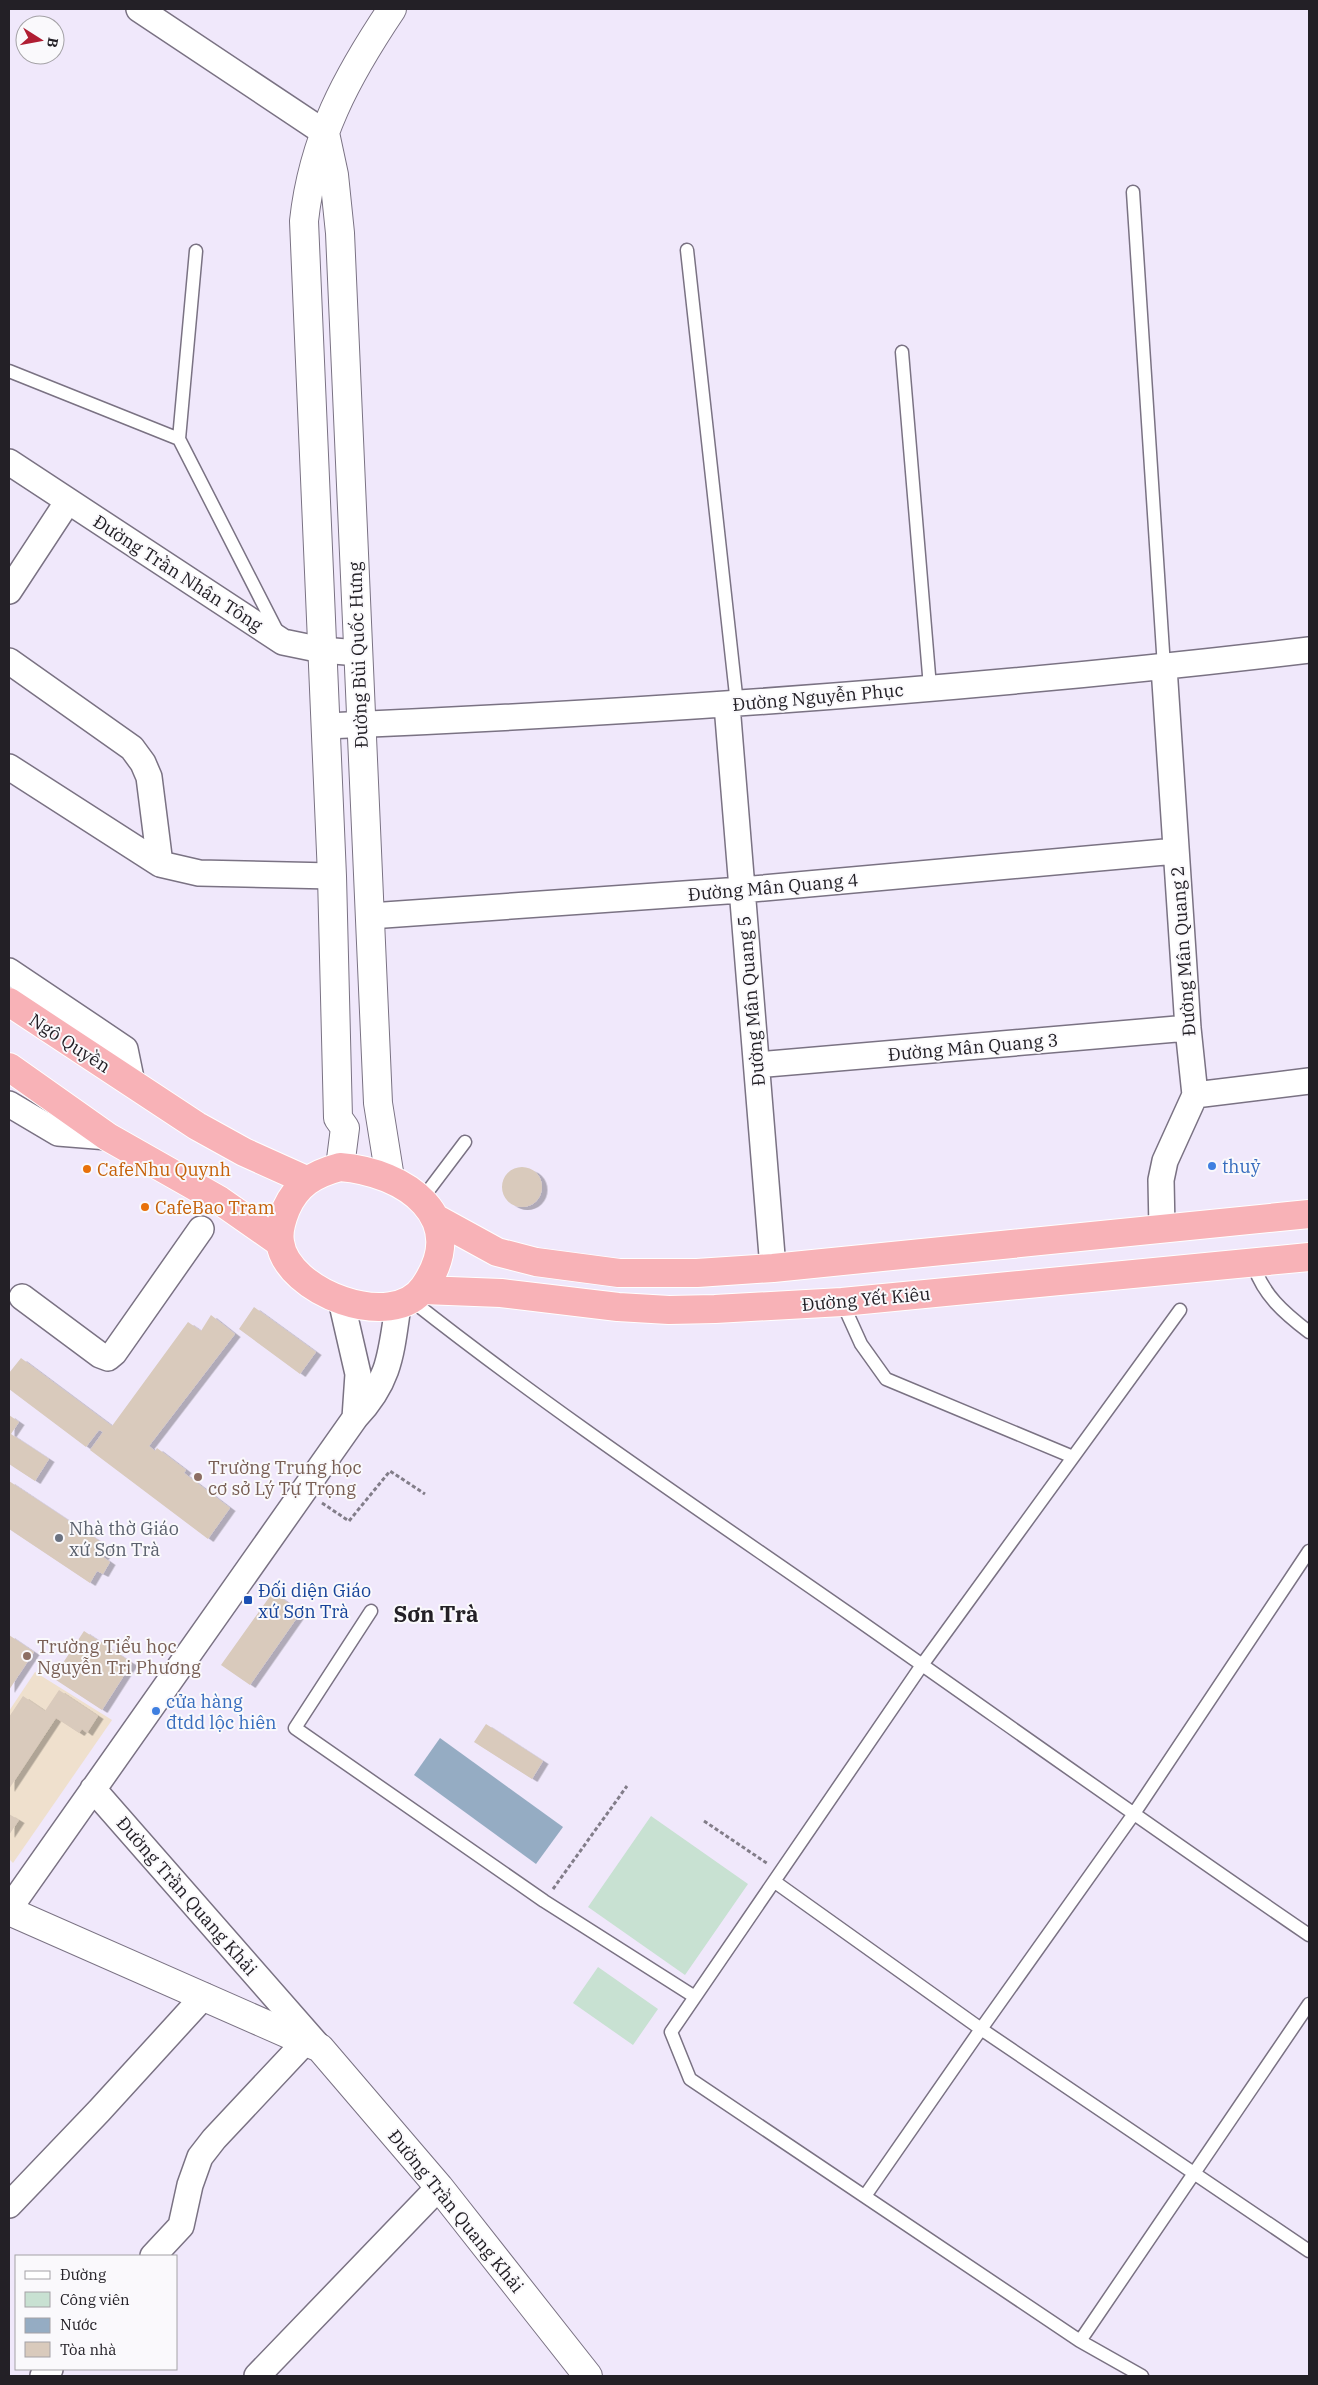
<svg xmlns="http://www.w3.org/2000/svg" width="1318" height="2385" viewBox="0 0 1318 2385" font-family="'IBM Plex Serif',serif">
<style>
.commercial{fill:#efe0cd}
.green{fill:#c8e1d2}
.water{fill:#95acc3}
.building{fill:#d9cabc;filter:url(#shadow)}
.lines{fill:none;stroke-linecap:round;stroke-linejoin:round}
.service-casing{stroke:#7a7283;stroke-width:15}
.minor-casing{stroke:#7a7283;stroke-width:28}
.tertiary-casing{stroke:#7a7283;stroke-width:30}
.trunk-casing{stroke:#fff;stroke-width:30}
.path{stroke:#827d89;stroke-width:3;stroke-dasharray:4 2.5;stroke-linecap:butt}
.service{stroke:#fff;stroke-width:12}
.minor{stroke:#fff;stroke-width:25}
.tertiary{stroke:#fff;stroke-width:28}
.trunk{stroke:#f8b2b7;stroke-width:28}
.shop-dot{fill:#3f7fe0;stroke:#faf9fc;stroke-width:2}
.food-dot{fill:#e8710a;stroke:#faf9fc;stroke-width:2}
.education-dot{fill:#8d6e63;stroke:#faf9fc;stroke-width:2}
.worship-dot{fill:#6b7280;stroke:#faf9fc;stroke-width:2}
.transit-dot{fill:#1a4fb4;stroke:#faf9fc;stroke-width:2}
.labels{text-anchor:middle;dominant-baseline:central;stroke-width:4;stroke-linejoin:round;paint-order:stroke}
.street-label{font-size:18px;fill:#232026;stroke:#faf9fc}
.shop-label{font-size:18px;fill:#366cbe;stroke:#faf9fc;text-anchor:start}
.food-label{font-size:18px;fill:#c56008;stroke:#faf9fc;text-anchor:start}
.education-label{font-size:18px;fill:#785e54;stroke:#faf9fc;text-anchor:start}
.worship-label{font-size:18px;fill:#5b616d;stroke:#faf9fc;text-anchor:start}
.transit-label{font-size:18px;fill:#164399;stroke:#faf9fc;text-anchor:start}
.district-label{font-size:22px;font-weight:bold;fill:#232026;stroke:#faf9fc}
</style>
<defs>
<filter id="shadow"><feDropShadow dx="5.5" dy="3" stdDeviation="0" flood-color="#0004"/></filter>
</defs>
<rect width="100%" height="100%" fill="#f0e8fb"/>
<path class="commercial" d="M35,1672L112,1720L13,1863L9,1859V1711Z"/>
<path class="green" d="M651,1816L748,1884L685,1975L588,1907Z
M598,1967L658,2009L633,2045L573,2003Z"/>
<path class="water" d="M440,1738L563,1827L536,1864L414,1775Z"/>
<path class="building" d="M502 1187a20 20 0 1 1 40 0a20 20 0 1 1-40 0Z
M254,1307L316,1352L300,1374L239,1329Z
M211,1315L235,1334L149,1446L155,1451L157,1448L186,1470L184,1473L230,1508L208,1539L90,1450L103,1432L99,1430L86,1447L9,1389V1373L21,1358L112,1426L188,1322L201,1331Z
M9,1415L19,1422L11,1434L49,1459L35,1481L9,1464Z
M9,1481L110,1548L103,1557L110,1562L103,1574L97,1571L90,1583L9,1529Z
M273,1592L301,1612L250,1685L221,1665Z
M84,1631L132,1663L102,1710L53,1678Z
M9,1635L34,1652L9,1690Z
M59,1690L98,1716L87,1733L82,1729L79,1733L56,1718L9,1789V1717L23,1696L45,1711Z
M486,1724L543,1761L532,1779L474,1742Z
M9,1814L19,1820L9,1835Z"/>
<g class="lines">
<defs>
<path id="service" d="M1133,192L1164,667
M687,250L737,704
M902,352L930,687
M9,371L179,439L278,633
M179,439L196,251
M422,1199L465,1142
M1253,1263C1262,1294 1284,1313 1309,1332
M411,1300C553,1412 703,1512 851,1615C1004,1722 1155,1830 1309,1935
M842,1302L861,1344L886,1379L1073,1457
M1180,1310L922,1665L671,2032L690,2079L1080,2341L1309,2004
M371,1611L295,1728L544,1901L695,1997
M775,1882L981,2029L1309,2251
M865,2196L981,2029L1133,1815L1309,1551
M1080,2341L1142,2376"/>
<path id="minor" d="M139,9L325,133
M9,462L283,642L322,650L358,653
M9,591L68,501
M9,661L132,748L143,763L149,777L160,864
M727,705L773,1268
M326,726C654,712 983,689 1309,650
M9,767L160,864L199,873L332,876
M370,916L741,890L1176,851
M9,971L125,1049L132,1083
M757,1065L1188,1028
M1195,1095L1309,1081
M9,1104L58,1133L108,1137
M1162,1229L1161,1180L1165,1161L1195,1095L1188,1028L1164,667
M22,1297L100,1355L108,1358L114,1353L201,1229
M341,1300L358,1374L355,1418
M93,1789L320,2048
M9,1909L355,1418C390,1381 391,1354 398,1306
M9,2205L99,2111L204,1996
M153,2256L181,2226L190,2185L200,2157L214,2139L305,2042
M43,2376L50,2369
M257,2376L439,2187"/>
<path id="tertiary" d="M325,133L334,175L340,233L378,1103L390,1178
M340,1167L345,1128L338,1118L332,876L304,221C313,138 347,76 392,9
M9,1911L320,2048L439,2187L588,2376"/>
<path id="trunk" d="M9,1002L197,1126L244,1152L306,1180
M9,1067L108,1137L219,1200L279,1242
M340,1167C405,1172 472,1218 424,1287C393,1333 286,1292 280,1242C278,1231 282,1219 286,1209C297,1184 314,1174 340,1167Z
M435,1218L497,1252L536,1262L619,1273H697L773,1268L1309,1214
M423,1290L501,1293L618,1307L669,1310L715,1309L842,1302L1309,1257"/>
</defs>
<use href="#service" class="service-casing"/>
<use href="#minor" class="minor-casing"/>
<use href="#tertiary" class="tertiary-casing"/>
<use href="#trunk" class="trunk-casing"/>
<path class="path" d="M322,1503L349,1521L390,1471L425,1494
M704,1821L768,1864
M553,1889L627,1786"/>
<use href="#service" class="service"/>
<use href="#minor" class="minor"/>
<use href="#tertiary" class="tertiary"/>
<use href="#trunk" class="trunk"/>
</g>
<g class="shop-dot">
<circle cx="1212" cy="1166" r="5"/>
<circle cx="156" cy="1711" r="5"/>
</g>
<g class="food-dot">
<circle cx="87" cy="1169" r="5"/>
<circle cx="145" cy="1207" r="5"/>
</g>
<g class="education-dot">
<circle cx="198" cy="1477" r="5"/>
<circle cx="27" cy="1656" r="5"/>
</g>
<circle class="worship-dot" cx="59" cy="1538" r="5"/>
<rect class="transit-dot" x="243" y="1595" width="10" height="10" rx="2.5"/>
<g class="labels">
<g class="street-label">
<text transform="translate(178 573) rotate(33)">Đường Trần Nhân Tông</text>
<text transform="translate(358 655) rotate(-92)">Đường Bùi Quốc Hưng</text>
<text transform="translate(818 697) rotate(-5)">Đường Nguyễn Phục</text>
<text transform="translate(773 887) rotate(-5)">Đường Mân Quang 4</text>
<text transform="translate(1183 951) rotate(-94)">Đường Mân Quang 2</text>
<text transform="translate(751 1001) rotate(-95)">Đường Mân Quang 5</text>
<text transform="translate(70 1043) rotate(33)">Ngô Quyền</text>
<text transform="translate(973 1047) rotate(-5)">Đường Mân Quang 3</text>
<text transform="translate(866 1299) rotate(-5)">Đường Yết Kiêu</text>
<text transform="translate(187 1896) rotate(49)">Đường Trần Quang Khải</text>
<text transform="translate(456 2211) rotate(51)">Đường Trần Quang Khải</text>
</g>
<g class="shop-label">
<text x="1222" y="1166">thuỷ</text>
<text x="166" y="1701">cửa hàng<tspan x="166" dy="21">đtdd lộc hiên</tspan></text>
</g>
<g class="food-label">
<text x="97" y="1169">CafeNhu Quynh</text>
<text x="155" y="1207">CafeBao Tram</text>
</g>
<g class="education-label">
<text x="208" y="1467">Trường Trung học<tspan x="208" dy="21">cơ sở Lý Tự Trọng</tspan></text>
<text x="37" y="1646">Trường Tiểu học<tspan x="37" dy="21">Nguyễn Tri Phương</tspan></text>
</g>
<g class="worship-label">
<text x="69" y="1528">Nhà thờ Giáo<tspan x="69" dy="21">xứ Sơn Trà</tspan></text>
</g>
<g class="transit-label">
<text x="258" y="1590">Đối diện Giáo<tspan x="258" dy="21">xứ Sơn Trà</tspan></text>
</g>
<g class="district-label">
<text x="436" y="1613">Sơn Trà</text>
</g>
</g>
<rect width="1318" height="2385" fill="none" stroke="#232026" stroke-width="20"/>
<rect x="15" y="2255" width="162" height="115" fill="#faf9fc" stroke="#a4a2a6"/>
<rect x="25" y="2271" width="25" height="8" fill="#ffffff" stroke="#a4a2a6"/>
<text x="60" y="2280" font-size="15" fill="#232026">Đường</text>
<rect x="25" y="2292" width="25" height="15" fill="#c8e1d2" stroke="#a4a2a6"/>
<text x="60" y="2305" font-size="15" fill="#232026">Công viên</text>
<rect x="25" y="2318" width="25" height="15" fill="#95acc3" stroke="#a4a2a6"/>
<text x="60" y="2330" font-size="15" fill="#232026">Nước</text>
<rect x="25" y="2342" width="25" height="15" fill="#d9cabc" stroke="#a4a2a6"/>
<text x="60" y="2355" font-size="15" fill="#232026">Tòa nhà</text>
<g transform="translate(40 40) rotate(101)"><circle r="24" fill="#faf9fc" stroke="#a4a2a6"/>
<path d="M0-4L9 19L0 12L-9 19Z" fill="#b01d33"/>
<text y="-8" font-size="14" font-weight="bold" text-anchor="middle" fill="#232026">B</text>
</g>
</svg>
